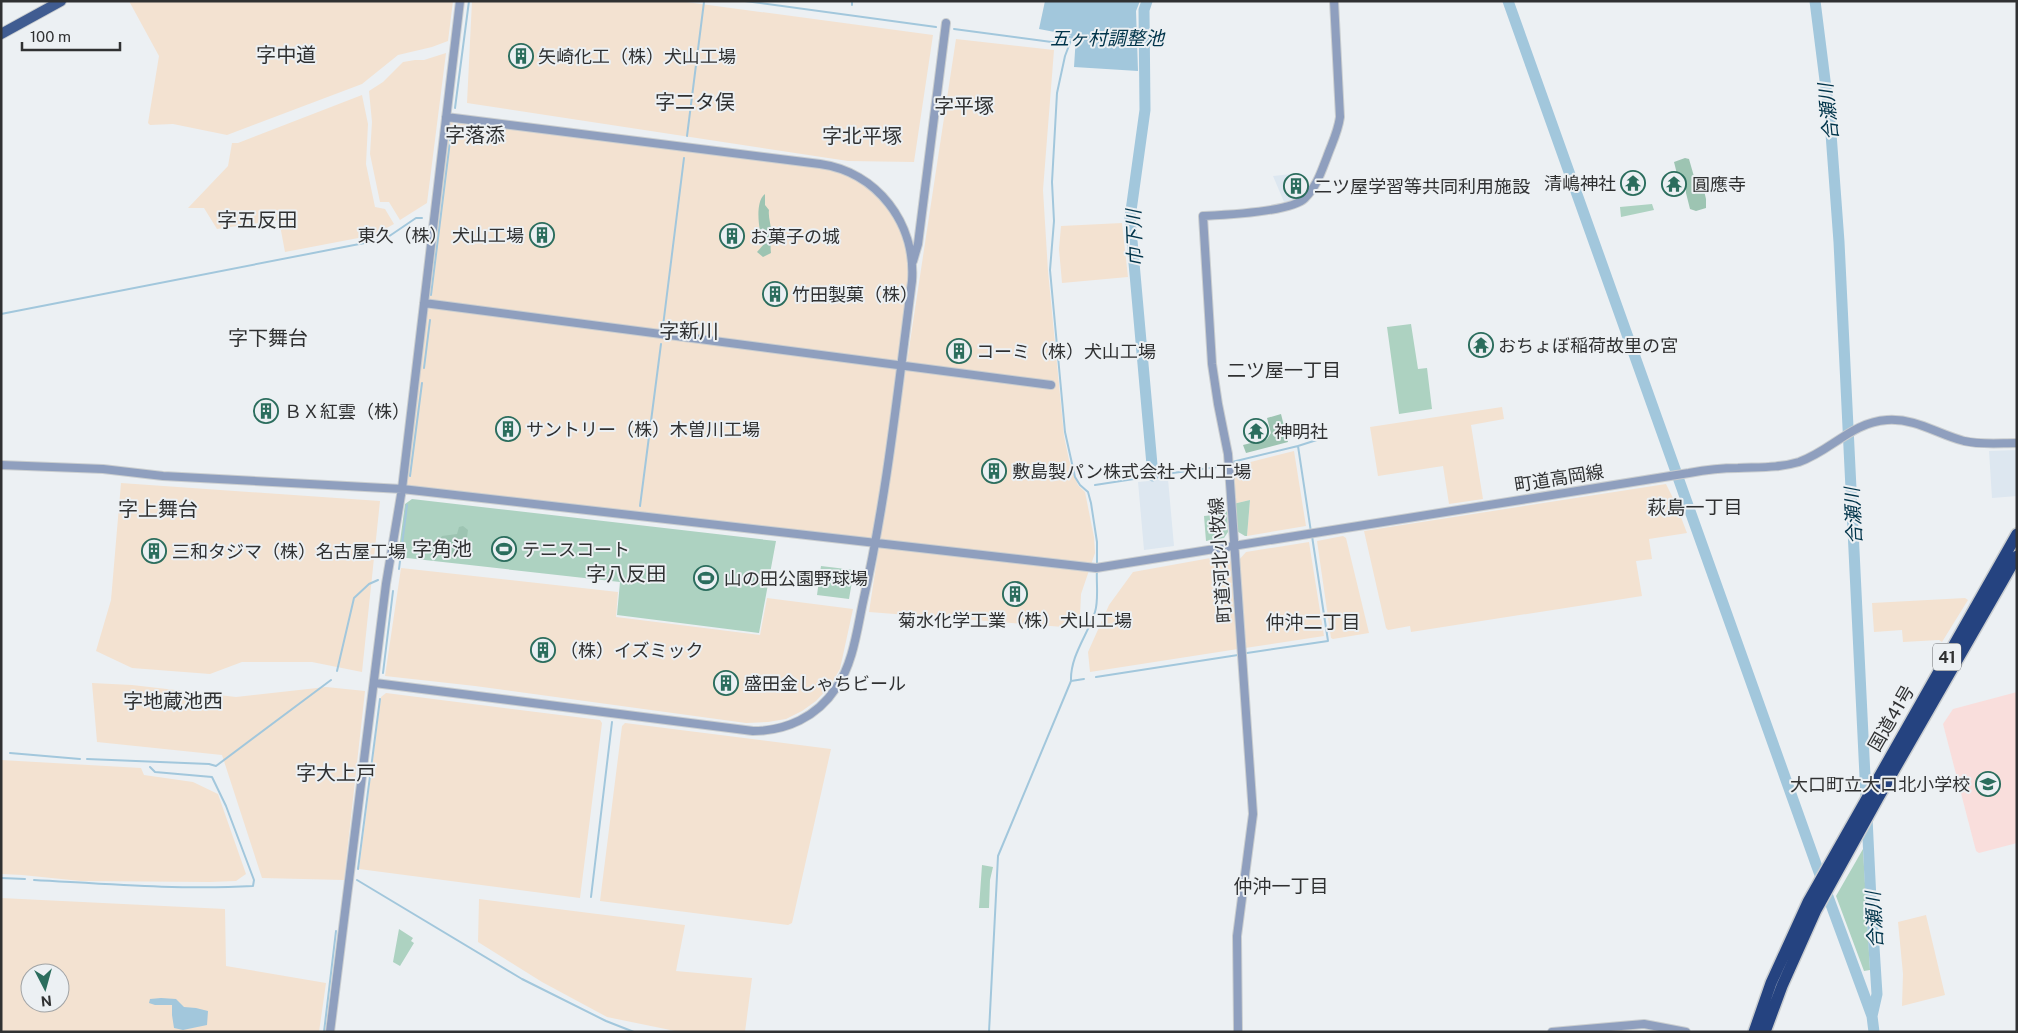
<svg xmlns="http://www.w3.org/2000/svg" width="2018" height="1033" viewBox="0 0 2018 1033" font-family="'Public Sans','Noto Sans JP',sans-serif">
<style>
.built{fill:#dde7f0}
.industrial{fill:#f3e2d1;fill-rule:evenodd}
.education{fill:#f9dedc}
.green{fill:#add2c1}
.forest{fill:#9dc4b2}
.water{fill:#a2c7dc}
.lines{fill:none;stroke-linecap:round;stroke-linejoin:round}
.stream{stroke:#a2c7dc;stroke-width:2}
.river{stroke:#a2c7dc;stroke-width:11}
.minor-casing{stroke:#caced0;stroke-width:10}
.major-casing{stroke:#caced0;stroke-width:12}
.highway-casing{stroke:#caced0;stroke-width:14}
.minor{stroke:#8f9fbe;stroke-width:8}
.major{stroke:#405c91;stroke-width:10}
.highway{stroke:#254380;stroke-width:11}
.labels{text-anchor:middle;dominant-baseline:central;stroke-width:4;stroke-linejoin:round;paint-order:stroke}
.shield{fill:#ecf0f3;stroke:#686a6c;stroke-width:1}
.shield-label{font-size:16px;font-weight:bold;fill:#303132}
.poi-label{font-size:18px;fill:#303132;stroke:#ecf0f3;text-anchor:start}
.street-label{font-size:18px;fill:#303132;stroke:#ecf0f3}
.water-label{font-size:19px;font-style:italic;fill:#00344a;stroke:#ecf0f3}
.neighbourhood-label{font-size:19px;fill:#303132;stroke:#ecf0f3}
.quarter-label{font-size:20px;fill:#303132;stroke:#ecf0f3}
</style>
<rect width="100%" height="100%" fill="#ecf0f3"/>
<path class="built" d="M1301,173L1304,195L1301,198L1284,202L1273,176Z
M2017,450V496L1992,498L1989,451Z
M1168,479L1174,546L1144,550L1138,482Z"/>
<path class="industrial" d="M129,1H453L448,41L432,47L398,55L362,84L227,135L173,124L150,125L148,123L159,56Z
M472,1H679L933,35L914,162L848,161L467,103Z
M956,39L1054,50L1043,190L1048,271L1064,436L1069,460L1078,485L1085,492L1094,537L1095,553L1081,594L1080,616L1063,627L869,612Z
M446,53L427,203L400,220L389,202H380L370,154L372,122L369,91L383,82L403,62L415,60H424Z
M362,95L368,124L366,164L375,207L385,209L394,224L374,235L285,252L279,220L217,229L204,208H188L228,166L232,143H238Z
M446,117L820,164L864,180L898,217L912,265L876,544L402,489Z
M1122,223L1128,277L1062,283L1059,249L1061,226Z
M1502,407L1504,419L1471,425L1483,499L1449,504L1443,466L1378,476L1370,427Z
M1294,451L1306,526L1247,536L1250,500L1233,504L1231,467Z
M121,483L380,501L362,672L312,662H242L210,674L132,668L96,651L111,600Z
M1666,484L1676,504L1687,533L1649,539L1652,559L1636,561L1642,596L1411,632L1410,626L1388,630L1386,628L1364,531Z
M1343,536L1346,538L1369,633L1333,639L1331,638L1317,541Z
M1309,542L1324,636L1245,648L1238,561L1246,552Z
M1227,555L1231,562L1238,649L1090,672L1088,652L1109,605L1133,572Z
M401,568L618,592L616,617L760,635L767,598L853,609L840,669L830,686L816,701L802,711L786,719L768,722L746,723L475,686L385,676Z
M1965,598L1968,600L1942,642L1939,640L1903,642L1902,630L1874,632L1872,603Z
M92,683L132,685L236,697L326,687L365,691L344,880L262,878L222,755L97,742Z
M386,693L600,720L602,723L580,898L359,869L381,697Z
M625,723L831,749L792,923L788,925L600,901L622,726Z
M1,760L141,768L144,775L193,782L218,794L246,874L236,881L210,882L81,881L22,875L1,874Z
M1,898L225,909L226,966L326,983L319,1032H1ZM30,973H60V1003H30Z
M479,899L685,925L676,971L752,978L745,1032H680L607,1017L542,982L478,942Z
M1926,915L1945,995L1902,1006L1903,974L1898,922Z"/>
<path class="education" d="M2017,692V843L1979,853L1976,851L1943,724L1953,709Z"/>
<path class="green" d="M1652,204L1654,210L1621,217L1620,207Z
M1411,324L1418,369L1427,368L1432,409L1399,414L1387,327Z
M412,499L776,541L759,633L617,615L620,582L398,557L405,504Z
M1250,500L1247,536H1245L1235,530L1233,504Z
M1227,511L1228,532L1224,538L1206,541L1204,516L1223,514Z
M821,566L854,570L849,599L817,595Z
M1863,849L1870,970L1864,971L1836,896Z
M982,865L993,867L990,880L989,908H979Z
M399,929L413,938L411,941L414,943L400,966L393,962Z"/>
<path class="forest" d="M1685,158L1689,159L1695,180L1702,182L1706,199V208L1696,211L1690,209L1686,193V180L1678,178L1674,162Z
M765,194V205L769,210C768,217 771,224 771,231C771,239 770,245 771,253L763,257L757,252L764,244C759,234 754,202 765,194Z
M1281,414L1288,442L1246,453L1243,445L1267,439L1271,433L1267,418Z
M463,526L468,530L464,558L429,554L442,536L457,534L459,527Z"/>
<path class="water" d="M1045,1H1140L1136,11L1138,71L1074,67L1076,36L1039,29Z
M161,998L176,999L184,1007L196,1008L208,1011L207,1025L183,1030L174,1028L172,1015V1005H155L149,1003L150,999Z"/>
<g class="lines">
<path class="stream" d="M745,1L936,27
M852,5V1
M954,29L1059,43L1073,35
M1073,35L1065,56L1057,93L1052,182L1054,221L1050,270L1065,432L1075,477L1080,485L1088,492L1091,503L1097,542V564
M455,108L469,1
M687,136L704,2
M431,295L451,133
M1,314L385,239L416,218H422
M663,326L684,158
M424,368L430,320
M1232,462L1298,446
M1158,475L1224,466
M410,476L422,383
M1153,476H1155
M1095,485L1147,477
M640,506L661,344
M1311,532L1298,446L1323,438
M399,569L407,505
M1247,653L1328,641L1312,536
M337,671L354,598L369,584L378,580
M383,673L393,591
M1096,677L1238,655
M1071,681L1084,679
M10,753L80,759
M87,759L209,764L216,766L331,680
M358,869L380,699
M1,878L25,879
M34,880C107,884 180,890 253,886L254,880L226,806L212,777L155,772L150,767
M357,880L522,979L606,1021L634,1032
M591,897L612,722
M324,1032L336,931
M989,1032L998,856L1071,681C1070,656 1088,634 1095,612C1099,599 1096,583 1097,569"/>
<path class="river" d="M1147,1L1144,10L1145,110L1130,218L1153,476
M1508,1L1816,864L1872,1016
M1815,1L1830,120L1839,242L1871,900L1877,994L1872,1016L1874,1032"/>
<defs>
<path id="minor" d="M913,261L918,244L946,23
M424,303L1051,385
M1,465L103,469L163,476L402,489L1096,568L1689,473C1705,470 1722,468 1738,468C1759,467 1779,468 1799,462C1831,451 1852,422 1887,420C1916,418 1937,434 1964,441C1981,445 1999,443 2017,443
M375,683L753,731C786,731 817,717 836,688C853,664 857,630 863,602C887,496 898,388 912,281C916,223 877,172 820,164L446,117
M330,1032L386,584L402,489L460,1
M1238,1032L1237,936L1253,814L1228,454L1218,404L1212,364L1203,216C1224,215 1292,212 1305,198C1317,186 1321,172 1327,157C1332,143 1338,132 1340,117L1334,1
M1552,1032L1644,1024L1686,1032"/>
<path id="major" d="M1,34L61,1"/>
<path id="highway" d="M1754,1032L1771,983L1808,902L2017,534
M1765,1032L1782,986L1816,910L1878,798L2017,556"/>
</defs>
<use href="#minor" class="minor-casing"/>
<use href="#major" class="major-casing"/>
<use href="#highway" class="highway-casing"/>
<use href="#minor" class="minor"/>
<use href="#major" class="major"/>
<use href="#highway" class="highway"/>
</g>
<defs>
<symbol id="building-ring" viewBox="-11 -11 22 22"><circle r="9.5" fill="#ecf0f3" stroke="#2b6d5d" stroke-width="1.5"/><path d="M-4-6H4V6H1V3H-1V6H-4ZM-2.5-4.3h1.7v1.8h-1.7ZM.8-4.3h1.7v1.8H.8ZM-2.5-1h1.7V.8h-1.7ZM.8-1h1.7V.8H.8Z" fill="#2b6d5d"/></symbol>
<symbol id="temple-ring" viewBox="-11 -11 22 22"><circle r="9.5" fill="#ecf0f3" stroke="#2b6d5d" stroke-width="1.5"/><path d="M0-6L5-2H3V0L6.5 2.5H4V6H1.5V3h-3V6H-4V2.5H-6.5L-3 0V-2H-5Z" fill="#2b6d5d"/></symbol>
<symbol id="stadium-ring" viewBox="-11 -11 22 22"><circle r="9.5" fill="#ecf0f3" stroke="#2b6d5d" stroke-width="1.5"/><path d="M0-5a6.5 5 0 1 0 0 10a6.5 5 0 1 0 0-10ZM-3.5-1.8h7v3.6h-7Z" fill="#2b6d5d"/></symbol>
<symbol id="school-ring" viewBox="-11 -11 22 22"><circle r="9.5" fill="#ecf0f3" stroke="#2b6d5d" stroke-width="1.5"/><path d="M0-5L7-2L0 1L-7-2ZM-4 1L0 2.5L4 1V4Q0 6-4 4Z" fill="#2b6d5d"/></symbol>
</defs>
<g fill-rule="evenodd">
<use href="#building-ring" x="507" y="42" width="28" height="28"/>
<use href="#temple-ring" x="1619" y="169" width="28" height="28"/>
<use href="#temple-ring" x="1660" y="170" width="28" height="28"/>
<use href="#building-ring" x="1282" y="172" width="28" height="28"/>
<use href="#building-ring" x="528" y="221" width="28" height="28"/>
<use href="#building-ring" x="718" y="222" width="28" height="28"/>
<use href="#building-ring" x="761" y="280" width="28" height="28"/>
<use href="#temple-ring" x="1467" y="331" width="28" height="28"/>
<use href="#building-ring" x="945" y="337" width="28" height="28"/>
<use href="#building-ring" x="252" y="397" width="28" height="28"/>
<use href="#building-ring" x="494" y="415" width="28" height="28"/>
<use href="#temple-ring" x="1242" y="417" width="28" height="28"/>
<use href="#building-ring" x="980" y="457" width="28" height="28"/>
<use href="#stadium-ring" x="490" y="535" width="28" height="28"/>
<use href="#building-ring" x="140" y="537" width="28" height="28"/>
<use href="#stadium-ring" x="692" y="564" width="28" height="28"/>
<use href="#building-ring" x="1001" y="580" width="28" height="28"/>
<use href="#building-ring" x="529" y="636" width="28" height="28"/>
<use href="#building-ring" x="712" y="669" width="28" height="28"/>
<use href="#school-ring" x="1974" y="770" width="28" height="28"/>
</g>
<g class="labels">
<rect class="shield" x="1933" y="643.5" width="28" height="27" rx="4"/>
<g class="shield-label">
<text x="1947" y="657">41</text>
</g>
<g class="poi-label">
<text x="538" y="56">矢崎化工（株）犬山工場</text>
<text x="1616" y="183" text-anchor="end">清嶋神社</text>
<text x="1692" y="184">圓應寺</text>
<text x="1314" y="186">二ツ屋学習等共同利用施設</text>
<text x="524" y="235" text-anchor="end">東久（株） 犬山工場</text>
<text x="750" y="236">お菓子の城</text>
<text x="792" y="294">竹田製菓（株）</text>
<text x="1498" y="345">おちょぼ稲荷故里の宮</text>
<text x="976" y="351">コーミ（株）犬山工場</text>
<text x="284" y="411">ＢＸ紅雲（株）</text>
<text x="526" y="429">サントリー（株）木曽川工場</text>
<text x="1274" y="431">神明社</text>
<text x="1012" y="471">敷島製パン株式会社 犬山工場</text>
<text x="522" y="549">テニスコート</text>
<text x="172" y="551">三和タジマ（株）名古屋工場</text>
<text x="724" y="578">山の田公園野球場</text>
<text x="1015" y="620" text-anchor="middle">菊水化学工業（株）犬山工場</text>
<text x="560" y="650">（株）イズミック</text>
<text x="744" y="683">盛田金しゃちビール</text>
<text x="1970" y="784" text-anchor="end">大口町立大口北小学校</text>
</g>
<g class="street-label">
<text transform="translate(1559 478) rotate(-9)">町道高岡線</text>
<text transform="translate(1220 560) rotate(-94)">町道河北小牧線</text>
<text transform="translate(1891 718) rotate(-60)">国道41号</text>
</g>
<g class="water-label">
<text x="1107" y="38">五ヶ村調整池</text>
<text transform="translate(1828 112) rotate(-96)">合瀬川</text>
<text transform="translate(1134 238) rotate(-92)">巾下川</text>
<text transform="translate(1853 516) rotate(-93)">合瀬川</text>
<text transform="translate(1874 920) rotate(-93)">合瀬川</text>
</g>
<g class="neighbourhood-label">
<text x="1284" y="370">二ツ屋一丁目</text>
<text x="1695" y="507">萩島一丁目</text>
<text x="1313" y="622">仲沖二丁目</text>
<text x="1281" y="886">仲沖一丁目</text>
</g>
<g class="quarter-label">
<text x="286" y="55">字中道</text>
<text x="695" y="102">字二タ俣</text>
<text x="964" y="106">字平塚</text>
<text x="475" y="135">字落添</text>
<text x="862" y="136">字北平塚</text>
<text x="257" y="220">字五反田</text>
<text x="689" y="331">字新川</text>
<text x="268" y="338">字下舞台</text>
<text x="158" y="509">字上舞台</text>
<text x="442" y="549">字角池</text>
<text x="626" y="574">字八反田</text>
<text x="173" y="701">字地蔵池西</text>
<text x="336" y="773">字大上戸</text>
</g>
</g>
<rect width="2018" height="1033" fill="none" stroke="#303132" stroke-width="5"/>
<g transform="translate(45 988) rotate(174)"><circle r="24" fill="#ecf0f3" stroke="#a1a4a6"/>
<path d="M0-4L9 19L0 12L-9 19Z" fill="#2b6d5d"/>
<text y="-8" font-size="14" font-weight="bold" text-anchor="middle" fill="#303132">N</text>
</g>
<path d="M22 42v8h98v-8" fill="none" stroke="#303132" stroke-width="2.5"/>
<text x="30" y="42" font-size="15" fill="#303132" stroke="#ecf0f3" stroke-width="4" paint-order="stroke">100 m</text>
</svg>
